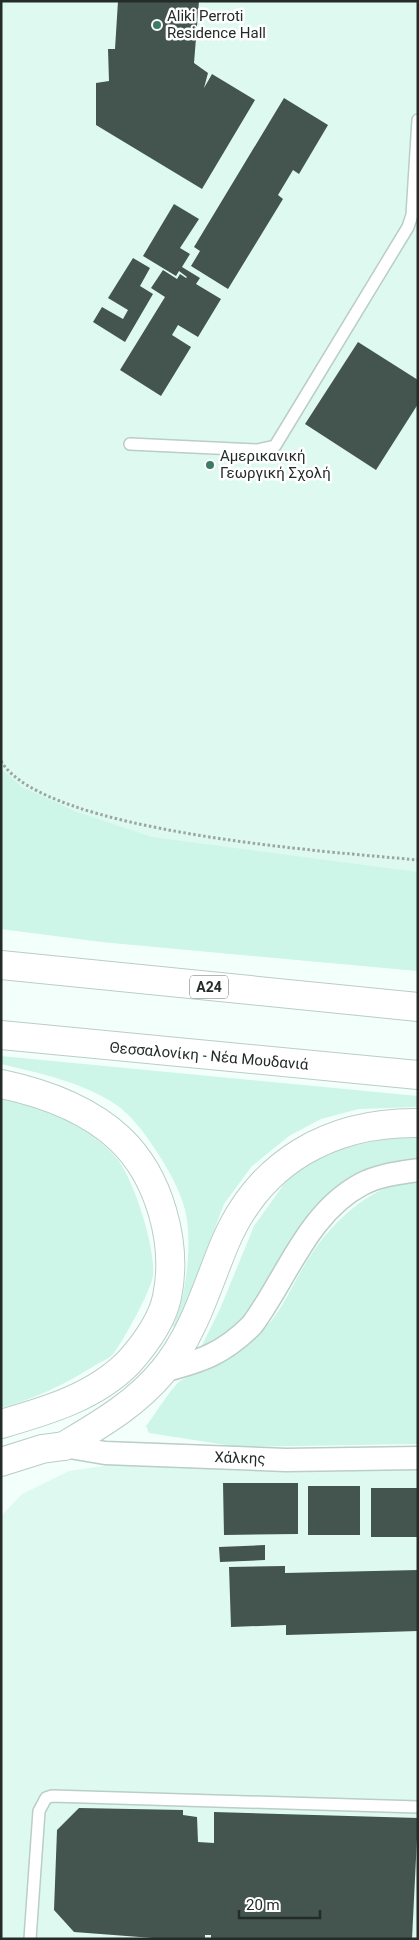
<svg xmlns="http://www.w3.org/2000/svg" width="419" height="1940" viewBox="0 0 419 1940" font-family="Roboto,sans-serif">
<style>
.built{fill:#defaf0}
.green{fill:#cef6e8}
.building{fill:#44544e}
.lines{fill:none;stroke-linecap:round;stroke-linejoin:round}
.lane-casing{stroke:#bacdc6;stroke-width:14}
.street-casing{stroke:#bacdc6;stroke-width:25}
.secondary-casing{stroke:#bacdc6;stroke-width:30}
.highway-casing{stroke:#bacdc6;stroke-width:30}
.path{stroke:#9ba5a1;stroke-width:3;stroke-dasharray:2.5 2.5;stroke-linecap:butt}
.lane{stroke:#fff;stroke-width:11}
.street{stroke:#fff;stroke-width:22}
.secondary{stroke:#fff;stroke-width:28}
.highway{stroke:#fff;stroke-width:28}
.poi-dot{fill:#3c7b68;stroke:#fff;stroke-width:2}
.labels{text-anchor:middle;dominant-baseline:central;stroke-width:5;stroke-linejoin:round;paint-order:stroke}
.shield{fill:#fff;stroke:#666b69;stroke-width:1}
.shield-label{font-size:14px;font-weight:bold;fill:#242c29}
.poi-label{font-size:15px;fill:#242c29;stroke:#fff;text-anchor:start}
.street-label{font-size:15px;fill:#242c29;stroke:#fff}
</style>
<rect width="100%" height="100%" fill="#f3fffb"/>
<path class="built" d="M1,1H418V971L102,942L1,929Z
M123,1463L418,1468V1939H1V1516L22,1494L69,1471Z"/>
<path class="green" d="M1,768L22,787L77,812L152,837L418,872V971L102,942L1,929Z
M1,1056L418,1096V1107L359,1109L321,1119L289,1136L252,1166L224,1204L177,1328L173,1326C187,1295 194,1235 183,1203C176,1182 165,1164 153,1146C143,1131 130,1114 115,1104C79,1081 42,1074 1,1064Z
M1,1094C44,1106 82,1122 114,1155C133,1175 156,1248 153,1276C151,1290 123,1342 113,1354C109,1359 100,1362 94,1366C66,1384 34,1399 1,1408Z
M402,1136H418V1162L318,1205L278,1262L241,1325L197,1355L220,1309L254,1226L292,1173L336,1149Z
M418,1180V1444L239,1447L149,1433L146,1426C154,1416 171,1388 180,1381C189,1375 202,1373 212,1368C228,1359 247,1345 261,1332C280,1315 291,1287 304,1266C327,1226 370,1183 418,1180Z"/>
<path class="building" d="M118,1H199L194,63L208,73L204,88L212,74L255,100L202,189L96,125V83L109,81L108,49H115Z
M284,98L328,125L299,174L293,170L278,195L283,199L228,289L191,266L200,251L194,247Z
M174,204L199,219L180,248L190,254L182,267L200,278L196,284L221,299L198,337L178,325L172,335L191,347L161,396L120,370L165,297L151,288L163,270L177,279L180,274L186,278L187,277L179,271L176,276L143,256Z
M133,258L150,268L140,286L153,294L125,342L93,322L102,307L123,319L128,310L108,298Z
M358,342L418,380V404L376,470L305,424Z
M223,1483H298V1534L224,1535Z
M308,1486H360V1535H308Z
M371,1488H418V1537H371Z
M265,1545V1560L220,1562L219,1547Z
M285,1566V1573L418,1570V1631L286,1635V1625L231,1627L229,1567Z
M79,1808L183,1810V1815L197,1817L198,1842L214,1843V1812L418,1818L412,1939H211V1935H205V1939H166L74,1932L54,1910L57,1830Z"/>
<g class="lines">
<defs>
<path id="lane" d="M130,444L257,450L275,446L408,227L412,215L418,120
M30,1939L39,1811L46,1798L52,1796L418,1807"/>
<path id="street" d="M163,1371C201,1361 223,1354 252,1325C287,1278 307,1213 362,1184C379,1175 399,1173 418,1170
M64,1446L105,1453L286,1460L418,1458"/>
<path id="secondary" d="M1,1462L42,1449L64,1446"/>
<path id="highway" d="M1,965L418,1007
M1,1035L418,1075
M1,1084C44,1093 88,1109 120,1139C160,1177 178,1244 167,1297C162,1321 145,1344 129,1362C95,1397 46,1411 1,1424
M64,1446C99,1425 136,1404 163,1371C194,1334 207,1286 225,1243C260,1161 331,1122 418,1123"/>
</defs>
<use href="#lane" class="lane-casing"/>
<use href="#street" class="street-casing"/>
<use href="#secondary" class="secondary-casing"/>
<use href="#highway" class="highway-casing"/>
<path class="path" d="M1,761C44,833 334,852 418,860"/>
<use href="#lane" class="lane"/>
<use href="#street" class="street"/>
<use href="#secondary" class="secondary"/>
<use href="#highway" class="highway"/>
</g>
<g class="poi-dot">
<circle cx="157" cy="25" r="5"/>
<circle cx="210" cy="465" r="5"/>
</g>
<g class="labels">
<rect class="shield" x="190" y="975.5" width="38" height="23" rx="4"/>
<g class="shield-label">
<text x="209" y="987">Α24</text>
</g>
<g class="poi-label">
<text x="167" y="16">Aliki Perroti<tspan x="167" dy="17">Residence Hall</tspan></text>
<text x="220" y="456">Αμερικανική<tspan x="220" dy="17">Γεωργική Σχολή</tspan></text>
</g>
<g class="street-label">
<text transform="translate(209 1056) rotate(5)">Θεσσαλονίκη - Νέα Μουδανιά</text>
<text transform="translate(240 1458) rotate(2)">Χάλκης</text>
</g>
</g>
<rect width="419" height="1940" fill="none" stroke="#242c29" stroke-width="5"/>
<path d="M239 1910v8h81v-8" fill="none" stroke="#242c29" stroke-width="2.5"/>
<text x="246" y="1910" font-size="15" fill="#242c29" stroke="#ffffff" stroke-width="4" paint-order="stroke">20 m</text>
</svg>
